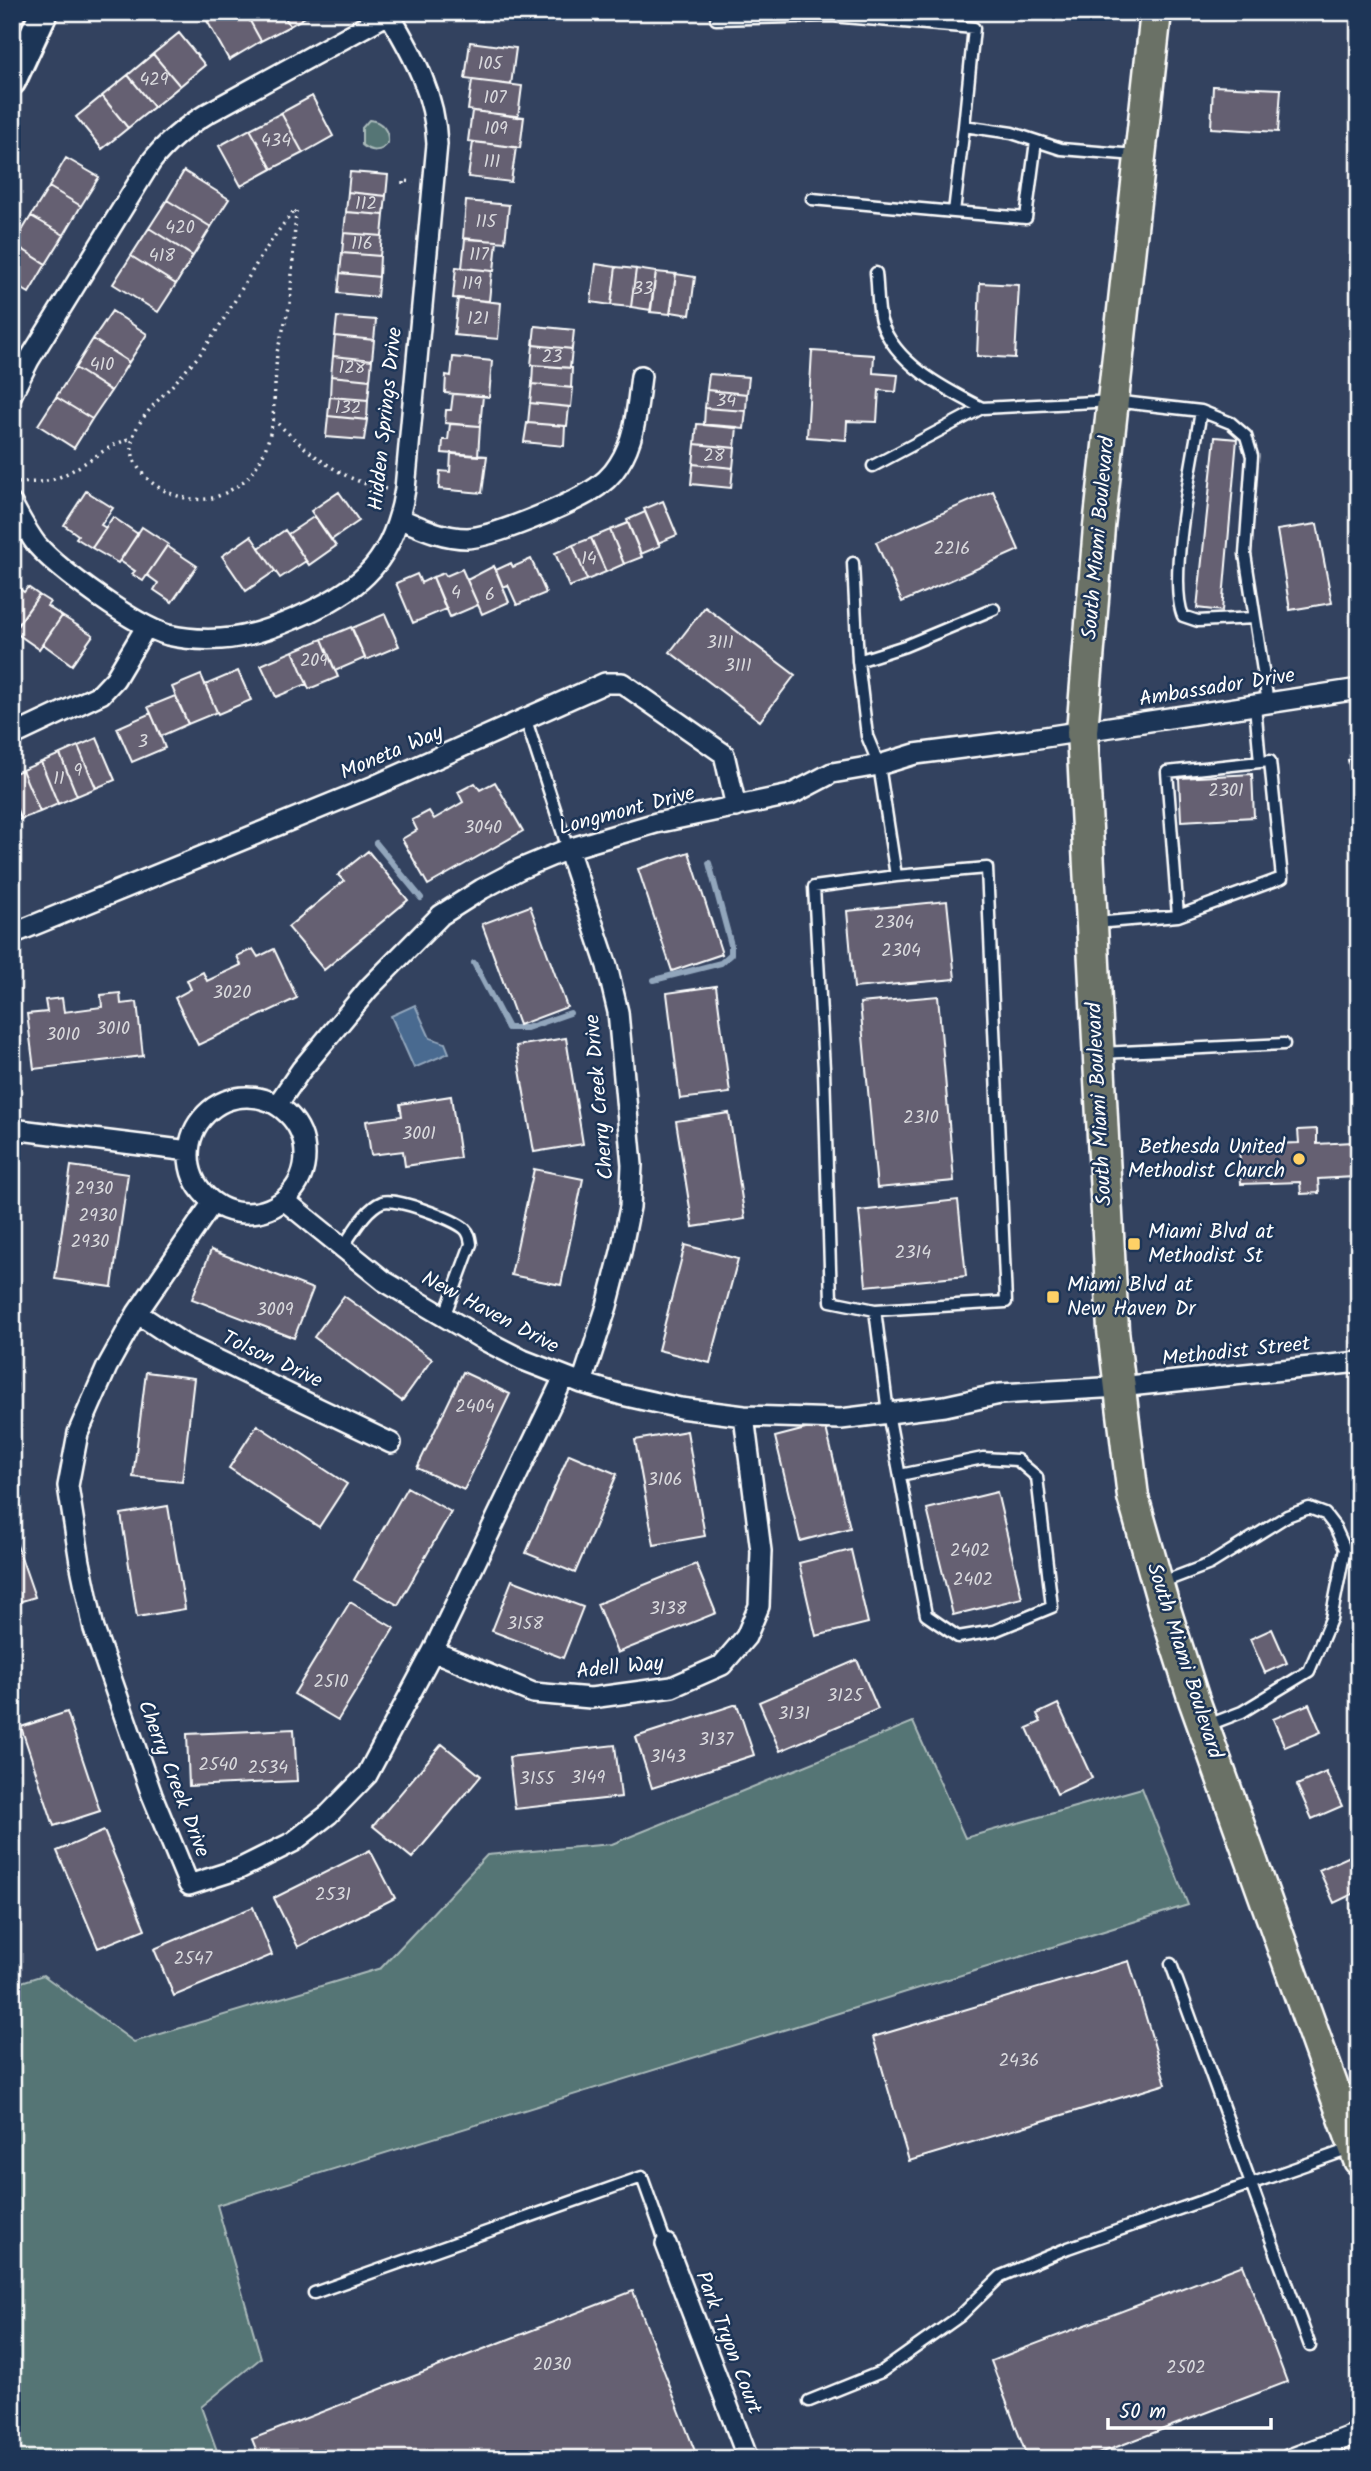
<svg xmlns="http://www.w3.org/2000/svg" width="1371" height="2471" viewBox="0 0 1371 2471" font-family="Kalam,sans-serif">
<style>
.green{fill:#547474;stroke:#aababa;stroke-width:2}
.water{fill:#4a6b90;stroke:#92a6bc;stroke-width:2}
.lines{fill:none;stroke-linecap:round;stroke-linejoin:round}
.stream{stroke:#92a6bc;stroke-width:6}
.building{fill:#656172;stroke:#fff;stroke-width:2}
.lane-casing{stroke:#fff;stroke-width:15}
.street-casing{stroke:#fff;stroke-width:24}
.secondary-casing{stroke:#fff;stroke-width:32}
.primary-casing{stroke:#fff;stroke-width:35}
.path{stroke:#fff;stroke-width:3.5;stroke-dasharray:2 5;stroke-linecap:butt}
.lane{stroke:#1d3557;stroke-width:10}
.street{stroke:#1d3557;stroke-width:19}
.secondary{stroke:#1d3557;stroke-width:26}
.primary{stroke:#6a7166;stroke-width:30}
.poi-dot{fill:#ffd166;stroke:#1d3557;stroke-width:2.5}
.labels{text-anchor:middle;dominant-baseline:central;stroke-width:5;stroke-linejoin:round;paint-order:stroke}
.number-label{font-size:18px;fill:#d8d8dc}
.street-label{font-size:21px;fill:#fff;stroke:#1d3557}
.poi-label{font-size:21px;fill:#fff;stroke:#1d3557;text-anchor:start}
</style>
<rect width="100%" height="100%" fill="#33425f"/>
<filter id="ink" filterUnits="userSpaceOnUse"><feTurbulence type="fractalNoise" baseFrequency=".0143" numOctaves="2"/><feDisplacementMap in="SourceGraphic" scale="14" xChannelSelector="R" yChannelSelector="G"/><feConvolveMatrix kernelMatrix="1 2 1 2 8 2 1 2 1" color-interpolation-filters="sRGB"/></filter>
<g filter="url(#ink)">
<path class="green" d="M369,120C382,121 389,131 388,143C381,153 370,152 362,145V128Z
M913,1722L965,1838L1142,1788L1188,1905L217,2205L261,2358L201,2407L220,2459H12V1985L43,1975L134,2042L381,1968L487,1855L612,1844Z"/>
<path class="water" d="M415,1005L430,1038L445,1043L449,1053L414,1068L391,1016Z"/>
<g class="lines">
<path class="stream" d="M376,843L421,898
M474,963L508,1028H527L570,1013
M654,980L721,963L731,954V945L709,863"/>
</g>
<path class="building" d="M219,12H245L261,41L229,60L206,19Z
M245,12H282L290,26L261,41Z
M282,12H314L290,26Z
M459,12H504L503,17L482,15V21L459,18Z
M179,33L205,65L180,86L153,54Z
M470,42L516,48L511,85L465,79Z
M153,54L180,86L154,107L128,75Z
M128,75L154,107L128,128L102,96Z
M472,80L522,86L518,117L468,110Z
M1213,86L1281,89L1278,132L1211,128Z
M102,96L128,128L102,149L76,117Z
M312,96L333,136L303,153L281,113Z
M472,111L524,117L520,148L468,141Z
M281,113L303,153L272,169L250,129Z
M250,129L272,169L241,186L219,146Z
M473,142L516,147L511,182L468,177Z
M66,158L99,177L81,206L49,187Z
M184,171L229,199L211,227L167,200Z
M350,172L388,175L386,196L348,192Z
M49,187L81,206L64,235L31,216Z
M348,192L386,196L384,215L346,212Z
M167,200L211,227L193,256L149,228Z
M466,201L509,205L505,242L463,238Z
M346,212L384,215L382,236L344,233Z
M31,216L64,235L46,264L14,244Z
M149,228L193,256L176,284L131,256Z
M344,233L382,236L380,256L342,253Z
M465,239L497,241L494,271L462,268Z
M14,244L46,264L29,293L12,283Z
M342,253L380,256L379,277L340,273Z
M131,256L176,284L158,312L113,284Z
M596,264L616,267L611,305L591,302Z
M456,267L492,271L489,301L453,298Z
M616,267L636,269L631,307L611,305Z
M636,269L656,272L651,310L631,307Z
M656,272L676,274L670,314L650,312Z
M340,273L379,277L377,297L338,293Z
M676,274L695,277L690,315L671,312Z
M980,283L1019,285L1015,358L977,356Z
M458,298L501,303L498,339L454,335Z
M112,311L147,334L129,362L93,339Z
M337,317L376,320L374,340L335,336Z
M535,326L574,330L572,349L533,345Z
M335,336L374,340L372,360L333,356Z
M93,339L129,362L111,391L75,368Z
M533,345L572,349L570,368L531,365Z
M812,351L874,355L873,373L898,375L896,392L879,390L877,422L847,421L846,440L807,437Z
M333,356L372,360L370,380L331,376Z
M453,357L492,361L489,397L445,393L446,375L451,376Z
M533,365L572,368L571,388L532,384Z
M75,368L111,391L92,419L56,397Z
M709,374L749,377L747,394L707,390Z
M331,376L370,380L368,400L330,397Z
M532,384L573,388L571,407L530,403Z
M707,390L747,394L746,411L705,408Z
M453,394L483,396L480,426L445,423L446,410H451Z
M56,397L92,419L74,448L38,425Z
M330,397L368,400L367,420L328,416Z
M530,403L569,407L567,426L528,423Z
M705,408L746,411L744,429L704,425Z
M328,416L367,420L364,440L326,437Z
M527,423L565,426L564,446L524,442Z
M450,424L480,426L478,456L442,453L443,440H448Z
M697,424L737,427L735,448L695,444Z
M1215,437L1237,439L1222,611L1197,608Z
M695,444L735,448L733,468L693,464Z
M451,453L487,456L482,493L439,489L440,471L450,472Z
M693,464L733,468L731,488L691,484Z
M86,491L113,508L101,525L106,528L92,548L76,538L78,535L64,525Z
M993,491L1019,550L902,602L876,542Z
M339,492L359,521L331,540L311,511Z
M663,501L677,535L658,543L644,509Z
M645,512L660,546L641,554L627,520Z
M315,516L336,546L309,565L288,534Z
M113,517L138,534L118,563L92,548Z
M628,523L642,557L624,564L610,530Z
M1317,524L1332,603L1290,610L1277,530Z
M142,527L168,544L143,581L132,574L135,571L120,561Z
M285,530L306,561L280,578L259,548Z
M610,530L624,564L606,572L591,538Z
M251,536L275,571L246,591L222,556Z
M591,538L606,572L587,580L573,545Z
M573,545L587,580L569,587L555,553Z
M167,546L197,566L172,602L154,590L158,583L147,575Z
M531,559L546,593L517,605L508,585L503,587L496,570L511,563L513,567Z
M494,566L509,602L482,614L467,580Z
M462,569L478,605L450,617L433,577L444,573L446,576Z
M417,574L421,583L433,577L446,609L413,623L396,583Z
M12,583L24,592L28,587L39,595L18,625L12,622Z
M1359,583V608L1354,584Z
M39,595L50,602L47,606L62,616L39,649L13,631Z
M705,607L795,675L760,721L670,652Z
M385,614L399,646L366,660L352,628Z
M62,616L93,635L72,665L43,644Z
M351,627L365,658L335,671L322,639Z
M322,639L338,677L309,689L293,651Z
M293,651L307,684L276,697L261,665Z
M238,671L251,700L218,714L205,685Z
M201,675L217,712L188,724L172,687Z
M175,696L188,724L161,736L148,707Z
M151,713L165,748L132,762L117,728Z
M97,738L115,780L96,788L78,746Z
M78,746L96,788L77,796L60,754Z
M60,754L77,796L58,804L41,762Z
M1359,759V799L1355,800L1348,760Z
M41,762L58,804L40,812L22,770Z
M22,770L40,812L21,819L12,799V774Z
M1252,774L1254,817L1181,821L1179,778Z
M495,782L523,831L428,885L402,839L417,830L412,820L429,811L434,819L463,802L458,792L475,783L480,790Z
M12,799L21,819L12,823Z
M368,851L408,900L324,970L288,927L344,881L338,875Z
M689,852L722,954L672,971L638,869Z
M947,901L955,979L854,988L847,911Z
M530,906L567,1007L519,1025L482,924Z
M253,949L258,957L274,949L297,998L198,1045L175,998L191,989L187,980L203,972L207,981L241,965L237,956Z
M716,986L730,1093L680,1099L667,993Z
M120,993L121,1004L137,1002L143,1056L34,1069L27,1014L47,1012L45,1000L62,998L64,1012L102,1007L101,995Z
M938,996L954,1181L877,1188L860,1003Z
M566,1038L583,1144L534,1152L516,1046Z
M451,1096L460,1158L405,1166L403,1151L371,1155L366,1121L402,1116L400,1104Z
M729,1113L745,1219L693,1227L676,1121Z
M1317,1129V1144L1352,1142L1353,1151H1359V1167L1353,1168L1354,1177L1318,1179L1319,1193L1301,1194L1300,1182L1241,1184L1239,1145L1299,1143L1298,1130Z
M71,1166L128,1174L112,1287L55,1279Z
M534,1169L583,1179L561,1285L511,1275Z
M958,1200L966,1276L866,1286L859,1211Z
M685,1245L738,1259L710,1363L658,1350Z
M211,1250L313,1289L294,1338L192,1299Z
M344,1296L432,1359L402,1401L314,1337Z
M146,1372L194,1378L182,1482L133,1477Z
M463,1372L510,1394L464,1490L417,1468Z
M12,1383L17,1384L12,1433Z
M825,1424L850,1528L800,1541L775,1437Z
M257,1425L347,1484L319,1527L229,1468Z
M687,1431L705,1536L654,1545L635,1440Z
M569,1454L617,1474L575,1573L526,1553Z
M407,1487L451,1512L398,1605L354,1580Z
M997,1492L1022,1598L953,1615L927,1509Z
M168,1506L185,1609L137,1617L121,1514Z
M12,1531L35,1597L12,1604Z
M851,1550L868,1623L816,1636L799,1563Z
M696,1564L716,1613L617,1653L597,1604Z
M512,1580L583,1607L563,1658L492,1631Z
M350,1602L394,1628L338,1720L294,1694Z
M1272,1629L1287,1663L1265,1673L1250,1639Z
M857,1660L878,1709L780,1751L759,1702Z
M737,1704L754,1755L652,1788L636,1737Z
M1058,1704L1092,1778L1057,1794L1027,1728L1041,1722L1037,1714Z
M1309,1704L1321,1732L1285,1747L1273,1719Z
M67,1712L100,1811L54,1826L21,1727Z
M294,1729L297,1781L189,1786L187,1734Z
M442,1744L481,1776L412,1858L373,1826Z
M615,1745L621,1797L515,1809L509,1757Z
M1326,1772L1342,1806L1312,1819L1297,1785Z
M104,1831L145,1929L98,1948L57,1851Z
M370,1850L395,1898L298,1947L274,1898Z
M1359,1852V1891L1334,1903L1319,1870Z
M253,1907L272,1955L174,1996L154,1949Z
M1129,1961L1166,2084L909,2161L873,2037Z
M1243,2265L1287,2382L1085,2459H1028L991,2361Z
M633,2291L698,2459H260L252,2439Z"/>
<g class="lines">
<defs>
<path id="lane" d="M716,19L831,16L974,28L964,126
M812,199L954,212L964,126L1012,133L1061,149L1136,155
M954,212L1026,218L1036,141
M876,273C878,288 877,307 881,321C895,364 945,389 982,408
M1201,411C1194,455 1167,579 1183,616L1198,621L1254,618
M873,466L982,408L1113,401L1201,411L1231,423L1246,436L1252,456L1245,554L1268,703
M853,563L858,661L867,736L879,765L896,876L814,887L824,1069L831,1301L875,1310L888,1413L926,1615L958,1637L994,1631L1052,1607L1037,1477L1017,1460L983,1458L900,1475
M858,661L905,646L994,609
M526,720L568,849
M1178,916L1167,772L1260,762L1255,705
M1095,923L1178,916L1282,878L1270,761L1260,762
M1101,1053L1284,1044
M342,1248C353,1233 365,1209 382,1202C395,1197 454,1219 465,1229C470,1234 470,1238 471,1244L444,1317
M875,1310L1006,1302L987,868L896,876
M1160,1583L1210,1564L1287,1516L1309,1508L1325,1514L1335,1527L1345,1549L1331,1619L1309,1671L1242,1712L1208,1725
M1171,1964L1310,2346
M314,2293L642,2177L666,2244
M809,2401L881,2372L960,2316L1001,2276L1068,2248L1350,2149"/>
<path id="street" d="M12,394L29,360L151,162C167,141 185,127 208,113L392,12
M12,504C20,518 27,532 37,545C60,571 135,626 168,635C185,639 204,640 221,639C262,637 337,604 366,575C390,552 400,521 405,489L437,144C435,94 414,56 389,14
M401,519C422,528 443,538 467,538C494,537 563,507 588,493C600,486 612,476 619,464C636,438 637,406 641,376
M12,736L101,694L115,679L146,627
M568,849L607,966L618,1012L632,1165L630,1207L621,1252L607,1306L582,1383
M12,934L374,786L605,683H622L724,754L736,807
M189 1155a58 58 0 1 1 116 0a58 58 0 1 1-116 0Z
M277,1105L301,1070L369,988L441,915L482,889L520,869L568,849L656,823L790,795L832,773L879,765L915,754L1025,740L1359,689
M12,1129L189,1151
M284,1200L384,1281L484,1340L523,1360L582,1383L622,1395L680,1408L744,1416L841,1419L945,1406L1000,1394L1119,1387L1359,1362
M213,1202L137,1313L107,1367L78,1433L68,1486L80,1562L94,1629L152,1795L189,1885L239,1869L293,1842L329,1814L367,1775L433,1651L564,1377
M137,1313L182,1343L391,1443
M433,1651L533,1693L591,1698L672,1687L722,1665L746,1637L759,1606L761,1551L744,1416
M666,2244L748,2459
M1290,2459L1359,2433"/>
<path id="secondary" d="M12,81L44,12"/>
<path id="primary" d="M1156,12L1099,527L1082,732L1113,1330L1133,1497L1163,1603L1194,1700L1359,2160"/>
</defs>
<use href="#lane" class="lane-casing"/>
<use href="#street" class="street-casing"/>
<use href="#secondary" class="secondary-casing"/>
<use href="#primary" class="primary-casing"/>
<path class="path" d="M403,184V181L414,182
M296,211L290,304L277,352L273,419C304,449 343,483 387,489
M273,419C269,441 264,459 249,476C241,485 224,495 212,498C179,506 128,479 132,442C134,421 165,394 179,378C187,369 196,360 203,350C237,304 257,253 296,209
M18,483C31,482 45,483 57,478C84,467 104,446 132,438"/>
<use href="#lane" class="lane"/>
<use href="#street" class="street"/>
<use href="#secondary" class="secondary"/>
<use href="#primary" class="primary"/>
</g>
</g>
<g class="poi-dot">
<circle cx="1299" cy="1159" r="7"/>
<rect x="1127" y="1237" width="14" height="14" rx="3.5"/>
<rect x="1046" y="1290" width="14" height="14" rx="3.5"/>
</g>
<g class="labels">
<g class="number-label">
<text x="490" y="64">105</text>
<text x="154" y="80">429</text>
<text x="495" y="98">107</text>
<text x="496" y="129">109</text>
<text x="276" y="141">434</text>
<text x="492" y="162">111</text>
<text x="366" y="204">112</text>
<text x="486" y="222">115</text>
<text x="180" y="228">420</text>
<text x="362" y="244">116</text>
<text x="479" y="255">117</text>
<text x="162" y="256">418</text>
<text x="472" y="284">119</text>
<text x="643" y="289">33</text>
<text x="478" y="319">121</text>
<text x="552" y="357">23</text>
<text x="102" y="365">410</text>
<text x="352" y="368">128</text>
<text x="726" y="401">34</text>
<text x="348" y="408">132</text>
<text x="714" y="456">28</text>
<text x="952" y="549">2216</text>
<text x="589" y="559">14</text>
<text x="456" y="593">4</text>
<text x="490" y="595">6</text>
<text x="720" y="643">3111</text>
<text x="314" y="661">209</text>
<text x="738" y="666">3111</text>
<text x="143" y="742">3</text>
<text x="78" y="771">9</text>
<text x="59" y="779">11</text>
<text x="1226" y="791">2301</text>
<text x="483" y="828">3040</text>
<text x="894" y="923">2304</text>
<text x="901" y="951">2304</text>
<text x="232" y="993">3020</text>
<text x="113" y="1029">3010</text>
<text x="63" y="1035">3010</text>
<text x="921" y="1118">2310</text>
<text x="419" y="1134">3001</text>
<text x="94" y="1189">2930</text>
<text x="98" y="1216">2930</text>
<text x="90" y="1242">2930</text>
<text x="913" y="1253">2314</text>
<text x="275" y="1310">3009</text>
<text x="475" y="1407">2404</text>
<text x="665" y="1480">3106</text>
<text x="970" y="1551">2402</text>
<text x="973" y="1580">2402</text>
<text x="668" y="1609">3138</text>
<text x="525" y="1624">3158</text>
<text x="331" y="1682">2510</text>
<text x="845" y="1696">3125</text>
<text x="794" y="1714">3131</text>
<text x="716" y="1740">3137</text>
<text x="668" y="1757">3143</text>
<text x="218" y="1765">2540</text>
<text x="268" y="1768">2534</text>
<text x="588" y="1778">3149</text>
<text x="537" y="1779">3155</text>
<text x="333" y="1895">2531</text>
<text x="193" y="1959">2547</text>
<text x="1019" y="2061">2436</text>
<text x="552" y="2365">2030</text>
<text x="1186" y="2368">2502</text>
</g>
<g class="street-label">
<text transform="translate(386 419) rotate(-84)">Hidden Springs Drive</text>
<text transform="translate(1099 538) rotate(-85)">South Miami Boulevard</text>
<text transform="translate(1217 688) rotate(-9)">Ambassador Drive</text>
<text transform="translate(392 753) rotate(-23)">Moneta Way</text>
<text transform="translate(627 811) rotate(-15)">Longmont Drive</text>
<text transform="translate(600 1097) rotate(-95)">Cherry Creek Drive</text>
<text transform="translate(1100 1104) rotate(-93)">South Miami Boulevard</text>
<text transform="translate(490 1313) rotate(28)">New Haven Drive</text>
<text transform="translate(1236 1352) rotate(-6)">Methodist Street</text>
<text transform="translate(272 1360) rotate(25)">Tolson Drive</text>
<text transform="translate(1184 1661) rotate(72)">South Miami Boulevard</text>
<text transform="translate(620 1668) rotate(-6)">Adell Way</text>
<text transform="translate(173 1779) rotate(69)">Cherry Creek Drive</text>
<text transform="translate(728 2343) rotate(69)">Park Tryon Court</text>
</g>
<g class="poi-label">
<text x="1285" y="1147" text-anchor="end">Bethesda United<tspan x="1285" dy="24">Methodist Church</tspan></text>
<text x="1148" y="1232">Miami Blvd at<tspan x="1148" dy="24">Methodist St</tspan></text>
<text x="1067" y="1285">Miami Blvd at<tspan x="1067" dy="24">New Haven Dr</tspan></text>
</g>
</g>
<rect width="1371" height="2471" fill="none" stroke="#1d3557" stroke-width="42"/>
<rect x="21" y="21" width="1329" height="2429" fill="none" stroke="#fff" stroke-width="2.5" filter="url(#ink)"/>
<path d="M1108 2418v10h163v-10" fill="none" stroke="#ffffff" stroke-width="3.5"/>
<text x="1119" y="2418" font-size="21" fill="#ffffff" stroke="#1d3557" stroke-width="5" paint-order="stroke">50 m</text>
</svg>
